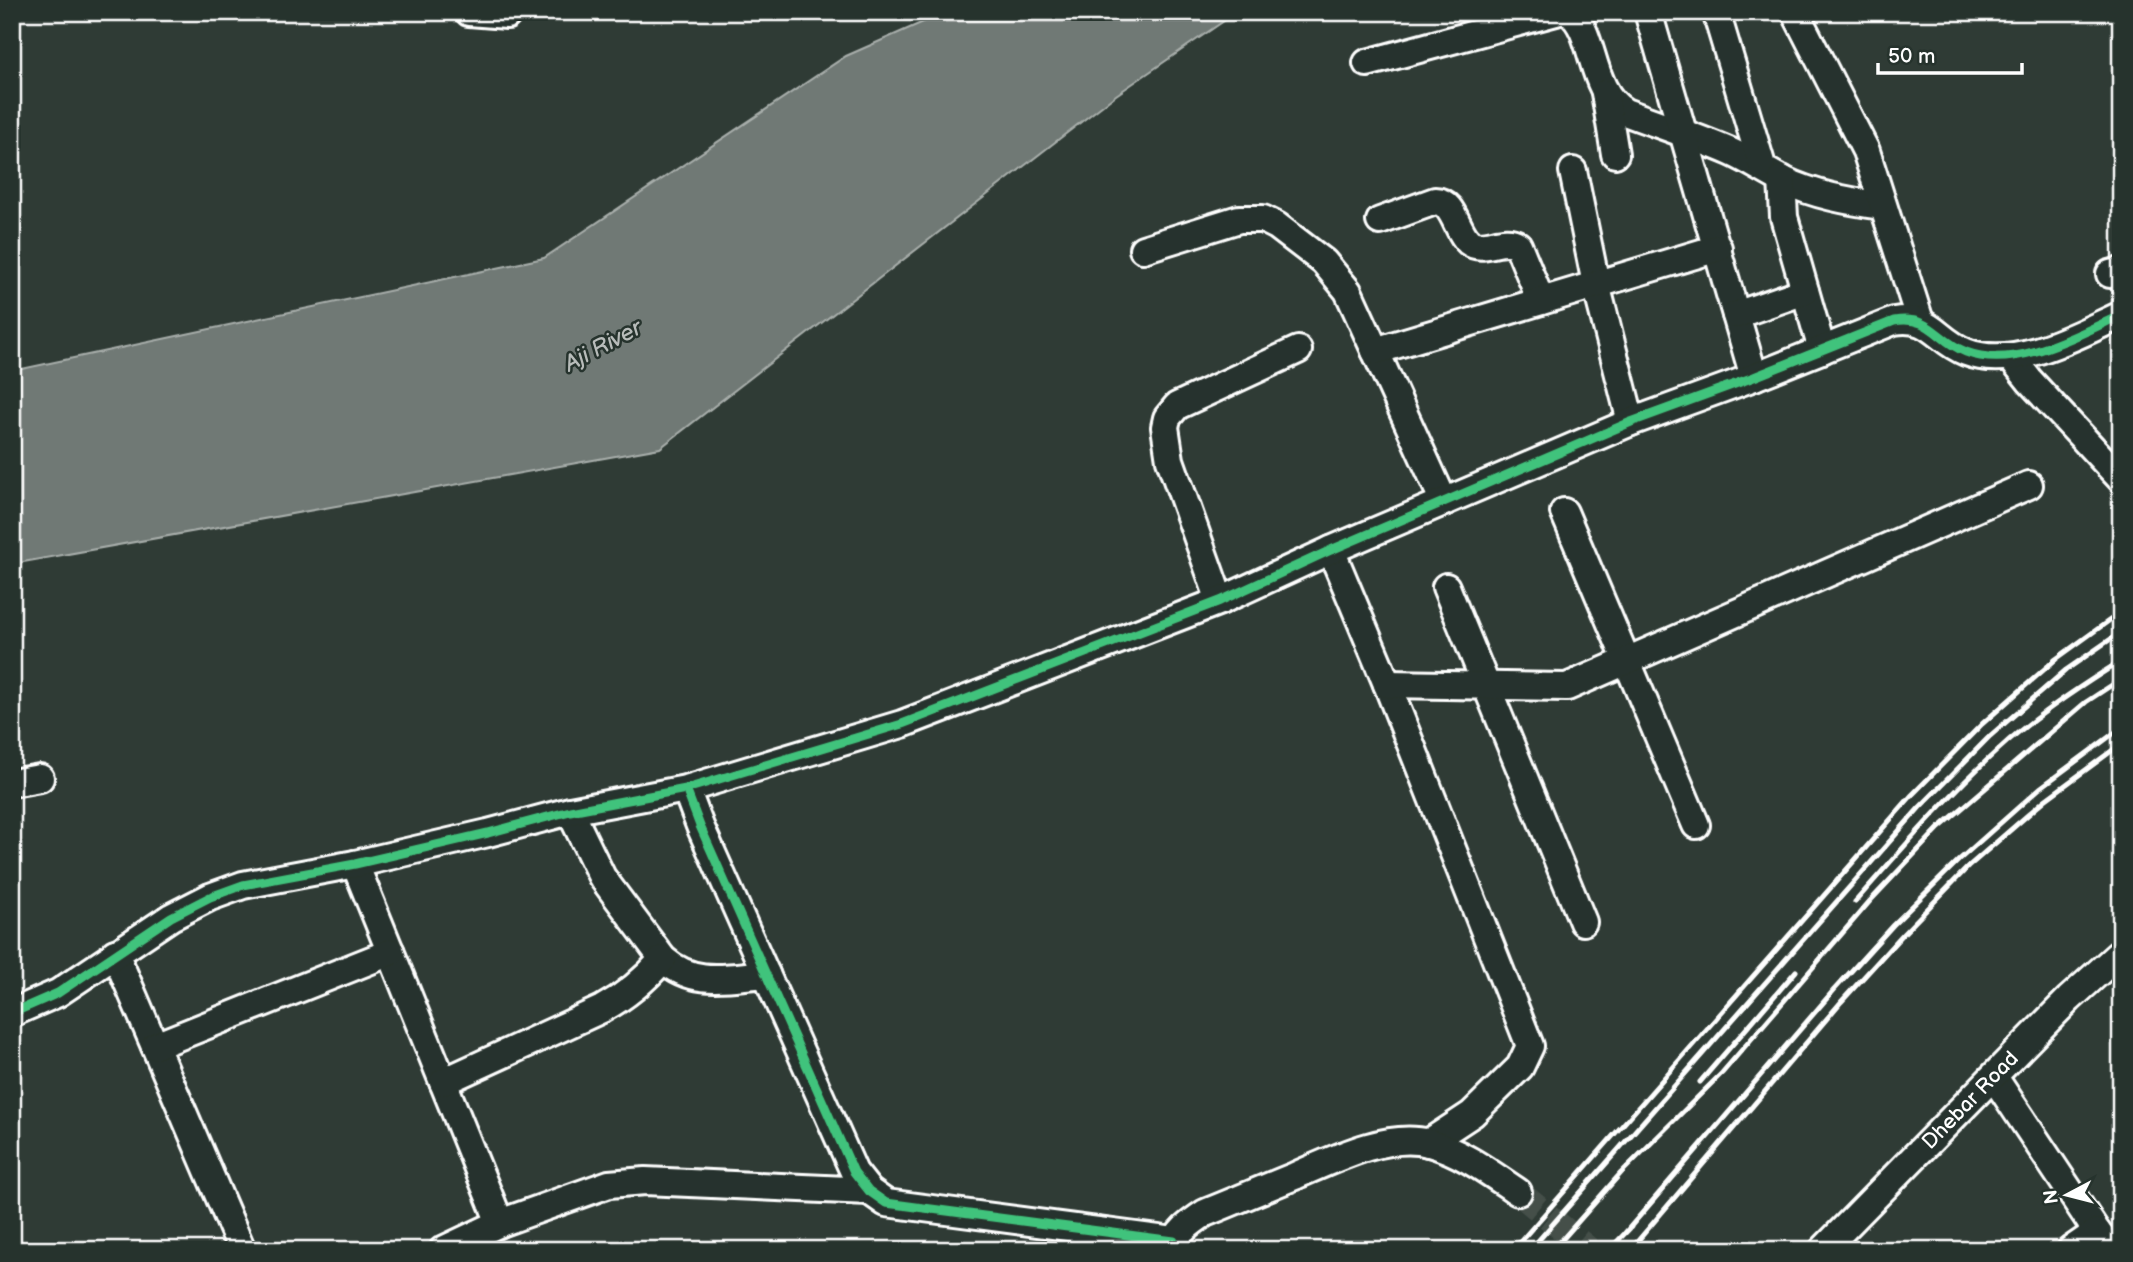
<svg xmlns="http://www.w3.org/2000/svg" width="2133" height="1262" viewBox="0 0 2133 1262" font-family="'Balsamiq Sans',sans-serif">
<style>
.water{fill:#707975;stroke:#a9afac;stroke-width:2}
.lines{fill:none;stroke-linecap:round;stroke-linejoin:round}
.minor-tunnel{stroke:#444f49;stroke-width:26;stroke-dasharray:26 13;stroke-linecap:butt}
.minor-casing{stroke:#fff;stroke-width:32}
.minor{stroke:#26332d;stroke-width:26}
.rail{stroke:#fff;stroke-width:5}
.cycleway-casing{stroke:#26332d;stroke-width:13}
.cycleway{stroke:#40c37c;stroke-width:9}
.labels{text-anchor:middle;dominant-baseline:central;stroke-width:5;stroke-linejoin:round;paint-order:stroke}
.street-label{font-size:21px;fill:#fff;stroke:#26332d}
.water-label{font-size:23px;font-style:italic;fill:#b8bcba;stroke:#26332d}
</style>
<rect width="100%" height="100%" fill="#2f3b35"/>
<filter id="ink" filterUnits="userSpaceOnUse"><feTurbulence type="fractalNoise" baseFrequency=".0143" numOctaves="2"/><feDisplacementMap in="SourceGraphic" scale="14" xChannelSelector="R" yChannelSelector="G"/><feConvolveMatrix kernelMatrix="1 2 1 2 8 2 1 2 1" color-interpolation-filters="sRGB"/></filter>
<g filter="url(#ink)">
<path class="water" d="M946,12H1237L1116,95L660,448L12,564V371L544,258L846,56Z"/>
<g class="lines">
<path class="minor-tunnel" d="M1518,1192L1589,1250"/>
<defs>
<g id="minor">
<path d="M469,12L507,15"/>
<path d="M1569,12C1596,31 1588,90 1625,112C1660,125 1696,137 1731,152C1749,160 1765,171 1783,180C1814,195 1848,201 1882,206"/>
<path d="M1648,12L1754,377"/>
<path d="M1716,12L1762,166"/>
<path d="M1795,12L1866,151L1920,321"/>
<path d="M1367,63L1556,12"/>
<path d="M1605,93L1615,154"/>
<path d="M1573,171L1596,284L1631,422"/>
<path d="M1782,179L1784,217L1822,350"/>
<path d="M1380,221L1435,201C1454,201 1456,231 1469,242C1483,253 1503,235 1518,245L1541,301"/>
<path d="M1143,249L1239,219H1263L1277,226L1324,262L1348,291L1444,502"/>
<path d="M2110,274L2121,271"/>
<path d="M1736,315L1805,291"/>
<path d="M1375,351L1718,248"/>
<path d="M2011,357L2030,381L2121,479"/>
<path d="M1564,512L1696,825"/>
<path d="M1331,550L1387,684L1530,1046L1520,1067L1472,1114L1428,1143"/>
<path d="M1446,587L1583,922"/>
<path d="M1220,601L1170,460L1165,427L1167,418L1177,406L1298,350"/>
<path d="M1387,684L1567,687L2029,485"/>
<path d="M12,783L40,778"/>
<path d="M686,789L700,826L854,1172L869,1191L886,1203L1174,1241"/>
<path d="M570,811L602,877L663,959C695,987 727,977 766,974"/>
<path d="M355,864L500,1223"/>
<path d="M115,953L242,1250"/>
<path d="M12,1013L58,993L171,917L210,897L243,885L355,864L488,833L570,811L686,789L902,724L1220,601L1331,550L1631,422L1754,377L1894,321C1932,315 1935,340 1966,352C2015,371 2077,335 2121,315"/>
<path d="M155,1046L391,952"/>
<path d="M1994,1077L2097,1232L2111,1250"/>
<path d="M443,1082L602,1009C626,996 645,980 663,959"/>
<path d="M443,1250L500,1223L609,1184L645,1181L869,1191"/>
<path d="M1171,1250C1177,1232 1190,1223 1205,1213C1235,1201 1265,1188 1295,1176C1332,1160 1387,1132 1429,1143C1462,1152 1490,1173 1518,1192"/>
<path id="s1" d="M1823,1250L2069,999L2121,952"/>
<path d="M2071,1250L2097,1232"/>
</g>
</defs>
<use href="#minor" class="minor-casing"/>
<use href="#minor" class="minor"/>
<path class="rail" d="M1855,902C1901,850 1947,796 1999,749C2035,716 2079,687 2121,661
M1700,1082L1796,971
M1625,1233L1834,990L1893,925L1960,859L2040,788L2121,728
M1513,1250L1912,795L1982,724L2056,659L2121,612
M1530,1250L1920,807L1990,736L2066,670L2121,632
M1553,1250L1621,1173L1722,1073L1870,901L1939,828L2086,702L2121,679
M1609,1250L1631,1227
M1630,1250L1841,1002L1904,933L1969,866L2045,800L2121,744"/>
<defs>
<path id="cycleway" d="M686,789L700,826L854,1172L869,1191L886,1203L1174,1241
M12,1013L58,993L171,917L210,897L243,885L355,864L488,833L570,811L686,789L902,724L1220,601L1331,550L1631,422L1754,377L1894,321C1932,315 1935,340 1966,352C2015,371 2077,335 2121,315"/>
</defs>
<use href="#cycleway" class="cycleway-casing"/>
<use href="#cycleway" class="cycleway"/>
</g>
</g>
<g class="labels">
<g class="street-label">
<text stroke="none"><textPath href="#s1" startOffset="210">Dhebar Road</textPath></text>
</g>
<g class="water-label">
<text transform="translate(603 346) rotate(-28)">Aji River</text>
</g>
</g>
<rect width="2133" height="1262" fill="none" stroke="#26332d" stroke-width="42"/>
<rect x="21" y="21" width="2091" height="1220" fill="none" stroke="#fff" stroke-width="2.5" filter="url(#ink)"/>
<g transform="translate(2067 1195) rotate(263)" stroke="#26332d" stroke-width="5" paint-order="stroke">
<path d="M0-5L12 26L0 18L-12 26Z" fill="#ffffff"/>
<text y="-10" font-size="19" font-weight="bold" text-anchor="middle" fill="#ffffff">N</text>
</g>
<path d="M1878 63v10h144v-10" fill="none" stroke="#ffffff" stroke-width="3.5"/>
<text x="1888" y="63" font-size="21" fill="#ffffff" stroke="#26332d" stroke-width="5" paint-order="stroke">50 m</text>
</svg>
